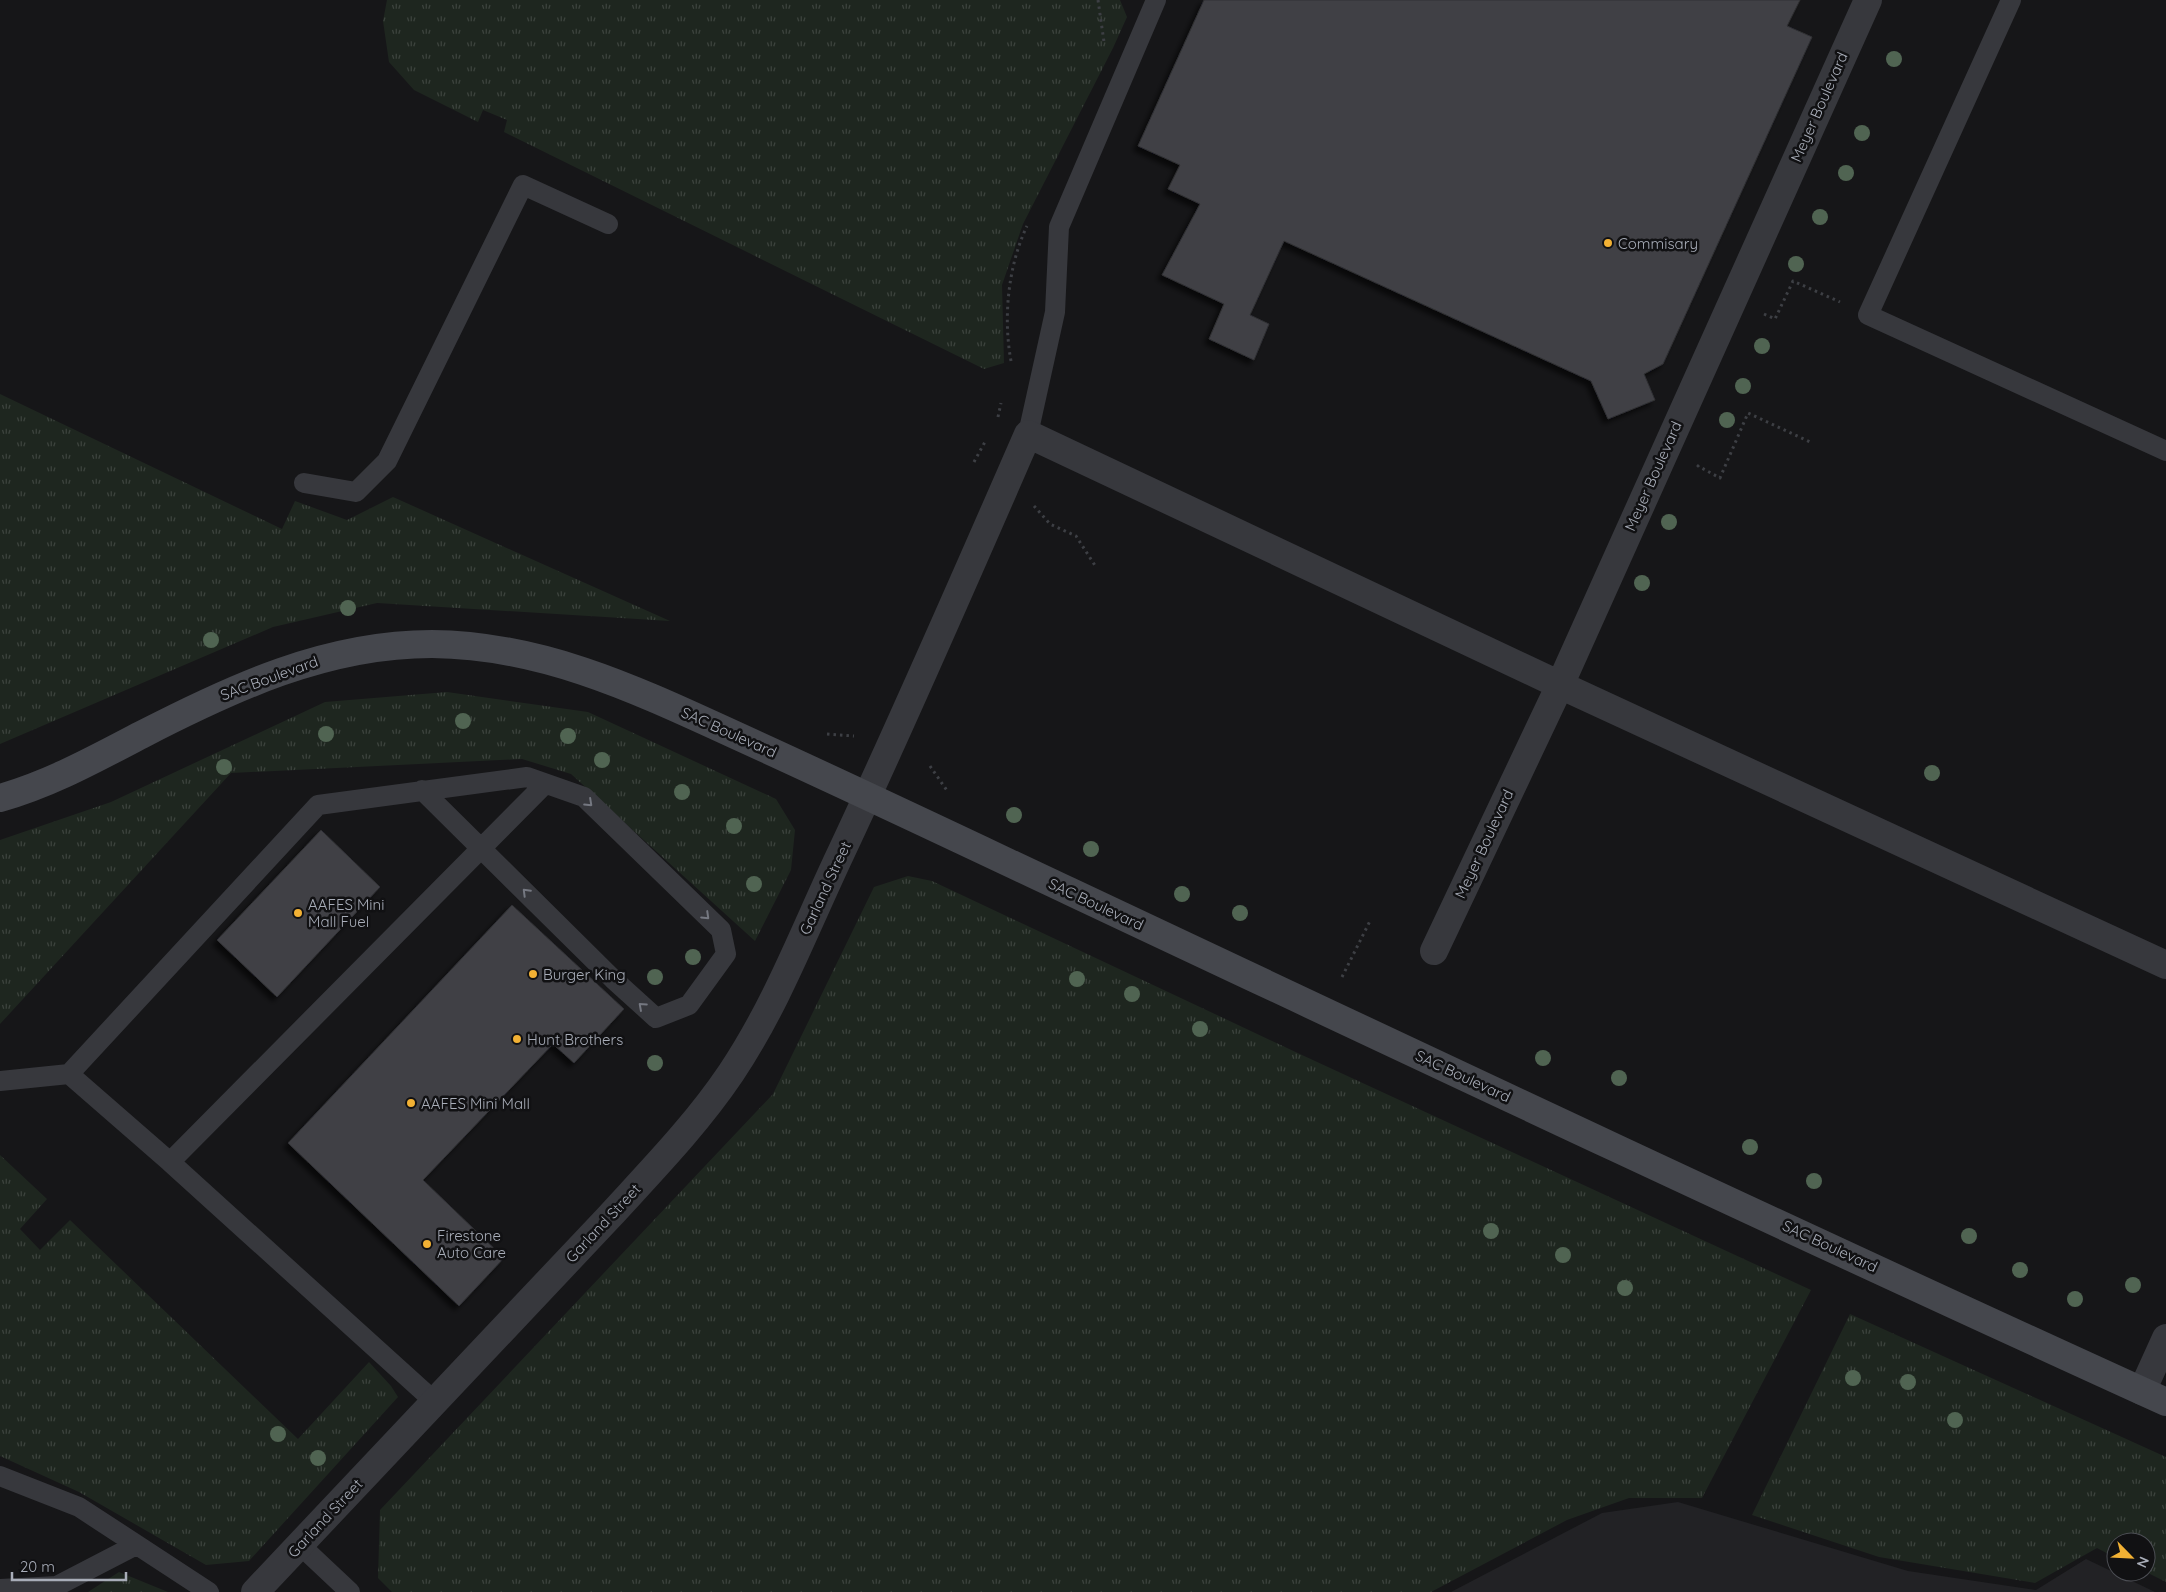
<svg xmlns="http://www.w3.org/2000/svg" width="2166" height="1592" viewBox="0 0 2166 1592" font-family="Quicksand,sans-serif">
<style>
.built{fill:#222225}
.grass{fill:url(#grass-tufts)}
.building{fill:#404145;stroke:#303034;filter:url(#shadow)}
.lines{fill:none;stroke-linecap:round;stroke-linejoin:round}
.path{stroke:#3d3f44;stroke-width:3;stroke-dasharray:2.5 4;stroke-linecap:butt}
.lane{stroke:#37383d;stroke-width:20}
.street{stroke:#37383d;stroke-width:28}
.secondary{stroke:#45474d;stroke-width:28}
.tree{fill:#506452}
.oneway{stroke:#757881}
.poi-dot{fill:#f2b134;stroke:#111113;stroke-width:2}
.labels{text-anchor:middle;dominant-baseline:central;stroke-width:5;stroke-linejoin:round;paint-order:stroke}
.street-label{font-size:15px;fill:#a8adb8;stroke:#111113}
.poi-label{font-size:15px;fill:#a8adb8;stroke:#111113;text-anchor:start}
</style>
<defs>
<pattern id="grass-tufts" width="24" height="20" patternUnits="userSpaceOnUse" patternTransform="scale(1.25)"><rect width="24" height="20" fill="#1e261f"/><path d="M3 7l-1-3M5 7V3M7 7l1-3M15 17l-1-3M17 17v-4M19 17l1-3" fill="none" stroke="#3c433d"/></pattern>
<filter id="shadow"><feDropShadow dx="-4.5" dy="4.5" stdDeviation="2.5" flood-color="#0009"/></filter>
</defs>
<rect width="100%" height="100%" fill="#161618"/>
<path class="built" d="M1678,1502L1908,1571L2036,1590L2086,1559L2155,1592H1451L1602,1513Z"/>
<path class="grass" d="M387,0H1120L1127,17L1113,48L1023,224L1002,285L1004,363L984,369L504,132L507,120L483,110L478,122L414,90L389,62L383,21Z
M0,394L282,529L295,501L347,520L393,497L670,621L377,603L273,627L0,744Z
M447,692L588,712L776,799L795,830L791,870L755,941L571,774L522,759L231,773L0,1024V840L111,802L325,702Z
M908,876L932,881L1302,1055L1811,1290L1702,1498H1629L1567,1520L1431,1592H392L378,1578L380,1510L773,1094L874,887Z
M0,1155L47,1199L20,1229L40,1250L70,1220L298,1439L369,1362L391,1386L398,1397L249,1561L206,1565L79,1492L0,1456Z
M1850,1314L2166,1457V1582L2146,1572V1542H2116V1558L2097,1548L2035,1583L1879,1557L1752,1515Z
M119,1572L168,1592H88Z"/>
<path class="building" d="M1204,0H1800L1787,26L1812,37L1663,364L1644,374L1655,400L1608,419L1591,381L1284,241L1250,315L1269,324L1254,360L1209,339L1224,304L1162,275L1200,204L1168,189L1180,165L1138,146Z
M321,830L380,887L277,997L217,940Z
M512,905L624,1009L574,1063L553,1044L423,1180L504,1258L459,1306L288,1143Z"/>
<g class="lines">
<path class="path" d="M1098,0L1104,42
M1764,314L1775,319L1793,281L1840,302
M1011,361C1003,318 1008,266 1027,226
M998,417L1001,403
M974,462L986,440
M1699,465L1698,466L1720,478L1748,413L1810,442
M1034,506L1050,524L1076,536L1096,567
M827,734L854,736
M930,766L948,792
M1342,977L1370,921"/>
<path class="lane" d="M2011,0L1868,315L2166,451
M1028,434L1055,312L1059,227L1156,0
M304,483L356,492L387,461L523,185L608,224
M69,1074L170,1162
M0,1081L69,1074L318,805L527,777L584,797L721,930L726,954L689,1005L656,1018L613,979L422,790
M435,1402L170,1162L545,784
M0,1476L79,1507L209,1592
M300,1545L350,1592
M0,1589L57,1586L136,1545"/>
<path class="street" d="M1434,951L1560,685L1868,0
M2142,1391L2166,1338
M255,1592L609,1217C651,1171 696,1125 731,1073C776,1006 805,929 839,857C905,717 966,576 1028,434L1560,685L2166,965"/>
<path class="secondary" d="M0,798C50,784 95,759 141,735C232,688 326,644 432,644C551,645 651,697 757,745C862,793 965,842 1069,891C1434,1063 1799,1235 2166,1402"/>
</g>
<g class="tree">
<circle cx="1894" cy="59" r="8"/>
<circle cx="1862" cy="133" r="8"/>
<circle cx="1846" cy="173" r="8"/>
<circle cx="1820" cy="217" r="8"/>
<circle cx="1796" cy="264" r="8"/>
<circle cx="1762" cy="346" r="8"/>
<circle cx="1743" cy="386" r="8"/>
<circle cx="1727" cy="420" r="8"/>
<circle cx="1669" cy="522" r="8"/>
<circle cx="1642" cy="583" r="8"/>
<circle cx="348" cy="608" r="8"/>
<circle cx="211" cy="640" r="8"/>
<circle cx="463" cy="721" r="8"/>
<circle cx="326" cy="734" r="8"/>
<circle cx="568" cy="736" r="8"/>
<circle cx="602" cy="760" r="8"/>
<circle cx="224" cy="767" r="8"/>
<circle cx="1932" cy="773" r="8"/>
<circle cx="682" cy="792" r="8"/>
<circle cx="1014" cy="815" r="8"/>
<circle cx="734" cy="826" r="8"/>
<circle cx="1091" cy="849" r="8"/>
<circle cx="754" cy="884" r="8"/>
<circle cx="1182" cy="894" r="8"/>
<circle cx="1240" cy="913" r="8"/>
<circle cx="693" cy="957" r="8"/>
<circle cx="655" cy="977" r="8"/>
<circle cx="1077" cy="979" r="8"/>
<circle cx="1132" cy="994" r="8"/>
<circle cx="1200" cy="1029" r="8"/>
<circle cx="1543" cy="1058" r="8"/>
<circle cx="655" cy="1063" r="8"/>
<circle cx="1619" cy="1078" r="8"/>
<circle cx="1750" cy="1147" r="8"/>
<circle cx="1814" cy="1181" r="8"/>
<circle cx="1491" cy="1231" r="8"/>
<circle cx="1969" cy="1236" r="8"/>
<circle cx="1563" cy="1255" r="8"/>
<circle cx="2020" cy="1270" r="8"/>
<circle cx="2133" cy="1285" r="8"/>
<circle cx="1625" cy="1288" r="8"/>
<circle cx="2075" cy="1299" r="8"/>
<circle cx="1853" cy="1378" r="8"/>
<circle cx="1908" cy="1382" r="8"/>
<circle cx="1955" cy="1420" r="8"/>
<circle cx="278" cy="1434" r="8"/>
<circle cx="318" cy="1458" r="8"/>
</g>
<defs><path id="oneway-chevron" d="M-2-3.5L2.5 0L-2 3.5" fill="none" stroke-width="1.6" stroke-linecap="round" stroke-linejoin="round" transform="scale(1.25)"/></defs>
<g class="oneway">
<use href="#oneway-chevron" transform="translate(589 803) rotate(43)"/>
<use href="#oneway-chevron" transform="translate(526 892) rotate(-135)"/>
<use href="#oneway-chevron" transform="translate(706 916) rotate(44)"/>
<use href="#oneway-chevron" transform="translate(642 1006) rotate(-138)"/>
</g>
<g class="poi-dot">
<circle cx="1608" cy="243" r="5"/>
<circle cx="298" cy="913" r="5"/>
<circle cx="533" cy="974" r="5"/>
<circle cx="517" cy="1039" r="5"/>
<circle cx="411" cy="1103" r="5"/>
<circle cx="427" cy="1244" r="5"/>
</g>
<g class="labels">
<g class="street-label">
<text transform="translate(1819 107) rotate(-66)">Meyer Boulevard</text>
<text transform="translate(1653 476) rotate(-66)">Meyer Boulevard</text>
<text transform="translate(269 678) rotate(-20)">SAC Boulevard</text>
<text transform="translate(729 732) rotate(24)">SAC Boulevard</text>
<text transform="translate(1484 844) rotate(-65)">Meyer Boulevard</text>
<text transform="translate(825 888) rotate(-65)">Garland Street</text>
<text transform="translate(1096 904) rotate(25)">SAC Boulevard</text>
<text transform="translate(1463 1076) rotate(25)">SAC Boulevard</text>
<text transform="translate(603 1223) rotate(-47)">Garland Street</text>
<text transform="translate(1830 1246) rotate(25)">SAC Boulevard</text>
<text transform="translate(325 1518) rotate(-47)">Garland Street</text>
</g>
<g class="poi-label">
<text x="1618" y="243">Commisary</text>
<text x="308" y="904">AAFES Mini<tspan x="308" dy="17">Mall Fuel</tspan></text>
<text x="543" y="974">Burger King</text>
<text x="527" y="1039">Hunt Brothers</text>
<text x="421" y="1103">AAFES Mini Mall</text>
<text x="437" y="1235">Firestone<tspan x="437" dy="17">Auto Care</tspan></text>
</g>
</g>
<g transform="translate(2131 1557) rotate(114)"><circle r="24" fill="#111113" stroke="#4d4f55"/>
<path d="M0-4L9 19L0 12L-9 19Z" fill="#f2b134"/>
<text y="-8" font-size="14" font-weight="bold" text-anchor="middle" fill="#a8adb8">N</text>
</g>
<path d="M12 1572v8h114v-8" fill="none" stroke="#a8adb8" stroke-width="2.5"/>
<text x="20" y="1572" font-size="15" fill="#a8adb8" stroke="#111113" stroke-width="4" paint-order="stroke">20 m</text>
</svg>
